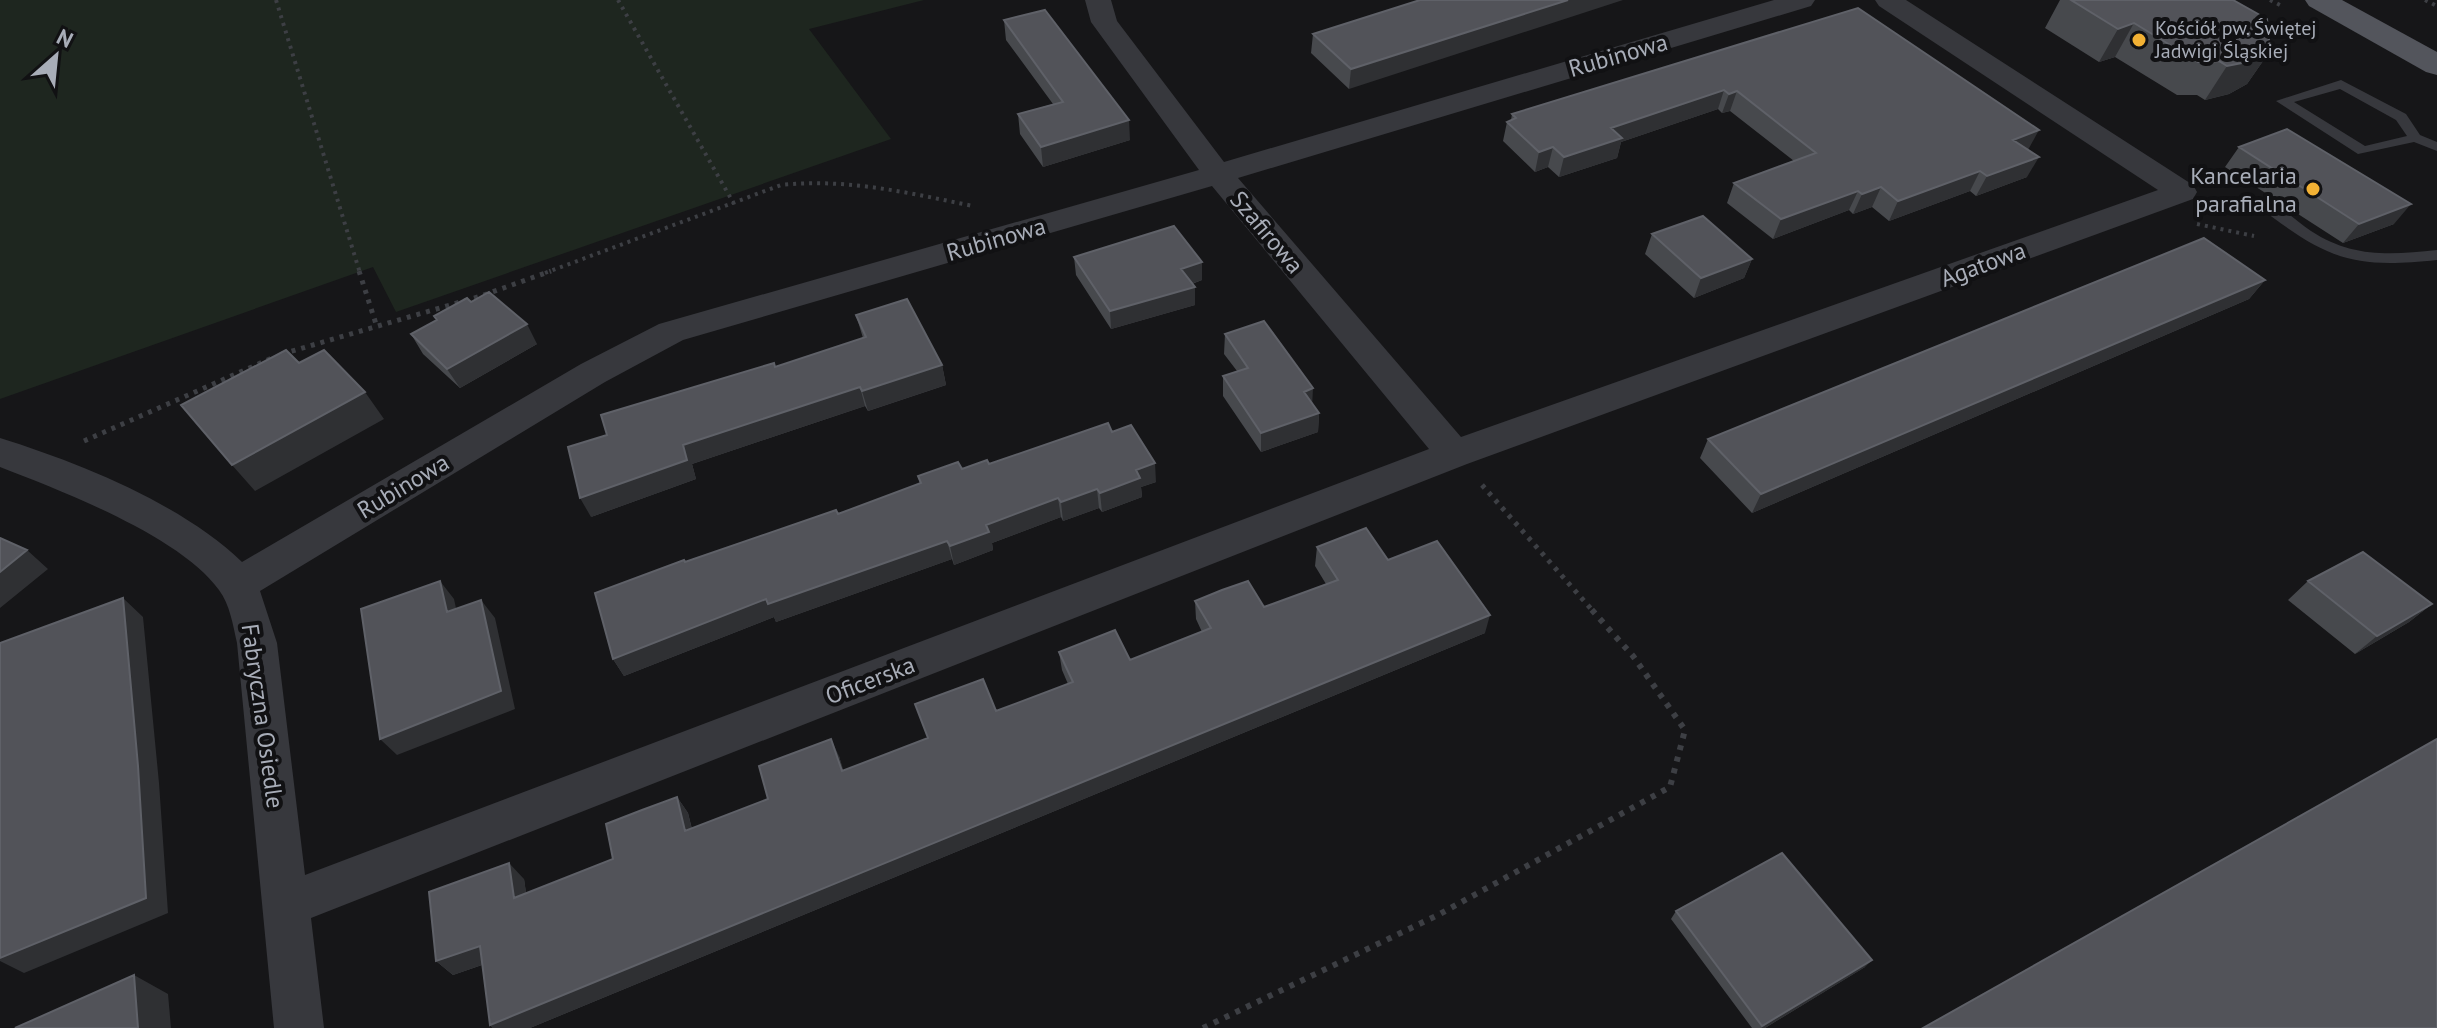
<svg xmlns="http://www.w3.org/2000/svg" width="2437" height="1028" viewBox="0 0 2437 1028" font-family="'PT Sans',sans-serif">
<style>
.green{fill:#1e261f}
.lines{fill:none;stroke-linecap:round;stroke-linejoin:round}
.path-far2{stroke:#3d3f44;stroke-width:4;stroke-dasharray:3 5;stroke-linecap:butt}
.path-far1{stroke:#3d3f44;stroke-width:5;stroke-dasharray:4 6;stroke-linecap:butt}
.path{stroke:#3d3f44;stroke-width:6;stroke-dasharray:5 7;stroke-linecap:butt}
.service{fill:#37383d;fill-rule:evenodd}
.minor{fill:#37383d;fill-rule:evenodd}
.primary{fill:#53555c;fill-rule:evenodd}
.wall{fill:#47494d}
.shaded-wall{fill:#2f3033}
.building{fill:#525359;stroke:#5f6168;stroke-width:2}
.poi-dot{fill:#f2b134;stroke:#111113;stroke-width:3}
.labels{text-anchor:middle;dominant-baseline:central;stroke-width:8;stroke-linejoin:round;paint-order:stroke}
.far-poi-label{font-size:20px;fill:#a8adb8;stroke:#111113;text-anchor:start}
.street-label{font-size:24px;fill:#a8adb8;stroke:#111113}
.poi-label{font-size:24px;fill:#a8adb8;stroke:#111113;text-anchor:end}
</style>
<rect width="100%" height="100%" fill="#161618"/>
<path class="green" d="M0,0H924L809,29L891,139L396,312L373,267L0,399Z"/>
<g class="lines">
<path class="path-far2" d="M276,0L360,273
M618,0L734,204
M2270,0L2284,7
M2425,0L2437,6
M2197,224L2254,236
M545,273L781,185C847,178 909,193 973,206"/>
<path class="path-far1" d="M359,271L376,324
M282,354L481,296L551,271
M84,441L272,358
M1482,485L1593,611"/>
<path class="path" d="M1203,1028L1438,915L1670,787L1685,730L1633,656L1591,609"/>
<path class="service" d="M2341,80L2406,114L2420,135L2437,142V151L2414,142L2358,154L2276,101ZM2340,89L2396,120L2407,136L2365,146L2294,102Z
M2265,200C2282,206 2297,222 2311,231C2352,258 2391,255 2437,250V260C2351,269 2328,259 2260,208L2258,205Z"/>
<path class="minor" d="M1085,0H1111L1117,21L1224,162L1774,0H1815L1811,6L1238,178L1461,437L2158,190L1879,6L1875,0H1906L2193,185L2197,192L2193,199L1467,464L311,918L324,1028H274L237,643C233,625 230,605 219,590C180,536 62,491 0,467V438C80,463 182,504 242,562L581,364L659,324L1199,170L1091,22ZM1212,186L1429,449L305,875L277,643L260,591L605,382L683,340Z"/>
<path class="primary" d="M2305,0H2342L2437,52V75L2426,72L2309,6Z"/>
</g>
<path class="wall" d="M1420,0L1349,89L1311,53L1313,34Z
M2060,0H2233L2270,51L2247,84L2229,94L2205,100L2197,95H2177L2115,57L2099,62L2045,28Z
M1858,8L2028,150L2027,177L1976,196L1970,191L1889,221L1872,207L1853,214L1849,210L1773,239L1727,203L1734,183L1794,161L1730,111L1722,113L1718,109L1621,142L1617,158L1559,177L1548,167L1535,172L1503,141L1507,122L1511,120L1512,114Z
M1004,20L1130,140L1043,167L1020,134L1018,114L1053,104L1006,40Z
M2239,147L2394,224L2343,243L2225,167Z
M1652,234L1752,259L1744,278L1694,298L1645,254Z
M1074,257L1202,262V280L1192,284L1195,287V305L1111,329L1076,275Z
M2265,280L2249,299L1752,513L1700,458L1708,439Z
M856,315L942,365L946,385L868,411L865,406L692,464L696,479L591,517L775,367L863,338Z
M434,316L537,344L460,388L423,354L411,334L437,320Z
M1225,334L1319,413L1318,432L1261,452L1223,396V376L1237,371L1224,354Z
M1112,432L1156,482L1141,487L1142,497L1102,512L1099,508L1063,521L1061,517L992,543L993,550L954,565L952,559L776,622L774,617L624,676L613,659L685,562L838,514L920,484L918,476L989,464Z
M1317,547L1388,560L1485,633L530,1028H493L490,1025L482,965L453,975L436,961L524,879L526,893L613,859L677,797L688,813L692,829L768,799L839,756L843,771L1068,684L1062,670L1059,652L1130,660L1202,632L1196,619L1195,601L1264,607L1326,584L1315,566Z
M2308,581L2432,604L2409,622L2355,654L2288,600Z
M1676,911L1865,967L1765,1028H1752L1671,919Z"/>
<path class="shaded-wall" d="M1568,0H1623L1349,89L1351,69Z
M2134,23L2115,57L2099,62L2118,29Z
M2270,51L2247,84L2229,94L2205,100L2227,66Z
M1724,90L1718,109L1621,142L1617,158L1559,177L1564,157L1611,128Z
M1737,91L1730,111L1722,113L1729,94Z
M1129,120L1130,140L1043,167L1041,147Z
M2039,130L2028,150L2013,140Z
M1553,147L1548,167L1535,172L1539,152Z
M2039,157L2027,177L1976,196L1987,176Z
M1980,171L1970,191L1889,221L1898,201Z
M1881,187L1872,207L1853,214L1862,194Z
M1858,191L1849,210L1773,239L1781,219Z
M2411,204L2394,224L2343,243L2359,224Z
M1752,259L1744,278L1694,298L1701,278Z
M1202,262V280L1182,287L1181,269Z
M2265,280L2249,299L1752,513L1761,494Z
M1195,287V305L1111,329L1110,311Z
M527,324L537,344L460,388L447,369Z
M942,365L946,385L868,411L862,391Z
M860,387L865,406L692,464L696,479L591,517L580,498L683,445Z
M1313,388L1312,408L1304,392Z
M365,392L384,419L255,491L232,465Z
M1319,413L1318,432L1261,452V433Z
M1155,463L1156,482L1141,487L1142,497L1102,512L1100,493L1136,470Z
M1097,489L1099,508L1063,521L1061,502Z
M1058,498L1061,517L992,543L993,550L954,565L950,546L986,525Z
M947,541L952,559L776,622L774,617L624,676L613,659L766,599Z
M27,550L48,569L0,608V572Z
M440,581L454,599L461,631L447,612Z
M123,598L143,617L159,783L168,913L24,973L0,961V958Z
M481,600L495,618L515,709L397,755L380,739Z
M2432,604L2409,622L2355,654L2377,636Z
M1490,615L1485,633L530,1028H493L490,1025Z
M831,739L839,756L849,788L842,771Z
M677,797L688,813L696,847L685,831Z
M509,863L524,879L529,912L514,898Z
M480,946L496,960L453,975L436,961Z
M1872,960L1865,967L1765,1028H1761Z
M134,975L168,994L171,1028H138Z"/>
<path class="building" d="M1420,0H1568L1351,69L1313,34Z
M2071,0H2233L2267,19L2270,51L2252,61L2227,66L2219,61L2198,62L2134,23L2118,29Z
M1858,8L2039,130L2013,140L2039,157L1987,176L1980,171L1898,201L1881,187L1862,194L1858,191L1781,219L1734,183L1816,153L1737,91L1729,94L1724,90L1611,128L1622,138L1564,157L1553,147L1539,152L1507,122L1516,118L1512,114Z
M1045,10L1129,120L1041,147L1018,114L1063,102L1004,20Z
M2287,129L2411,204L2359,224L2239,147Z
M1703,216L1752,259L1701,278L1652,234Z
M1174,226L1202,262L1181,269L1195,287L1110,311L1074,257Z
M2204,238L2265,280L1761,494L1708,439Z
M489,292L527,324L447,369L411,334L437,320L434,316L467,298L471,302Z
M907,299L942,365L862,391L860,387L683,445L687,460L580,498L568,447L607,435L601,415L774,363L775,367L866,337L856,315Z
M1264,321L1313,388L1304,392L1319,413L1261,433L1223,376L1248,368L1225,334Z
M286,350L299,363L324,350L365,392L232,465L181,405Z
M1108,423L1112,432L1131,425L1155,463L1136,470L1140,478L1100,493L1097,489L1061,502L1058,498L986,525L989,532L950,546L947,541L768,604L766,599L613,659L595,593L684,560L685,562L836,510L838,514L921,483L918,476L958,462L962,469L987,460L989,464Z
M1366,528L1388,560L1437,541L1490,615L490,1025L480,946L436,961L429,892L509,863L514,898L613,859L606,824L642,810L677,797L685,831L768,799L759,766L831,739L842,771L928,738L915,704L983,679L996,711L1073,682L1059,652L1115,630L1130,660L1211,628L1195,601L1222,590L1248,581L1264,607L1338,580L1317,547Z
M0,538L27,550L0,572Z
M2363,552L2432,604L2377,636L2308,581Z
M440,581L447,612L481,600L501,691L380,739L361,609Z
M123,598L138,766L146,898L0,958V643Z
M2437,739V1028H1923Z
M1782,853L1872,960L1762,1026L1676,911Z
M134,975L138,1028H15Z"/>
<g class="poi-dot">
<circle cx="2139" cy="40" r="8"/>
<circle cx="2313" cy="189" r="8"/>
</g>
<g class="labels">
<g class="far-poi-label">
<text x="2155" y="28">Kościół pw. Świętej<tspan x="2155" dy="23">Jadwigi Śląskiej</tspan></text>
</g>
<g class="street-label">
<text transform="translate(1618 55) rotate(-16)">Rubinowa</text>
<text transform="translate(1267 232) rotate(50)">Szafirowa</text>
<text transform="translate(996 239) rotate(-16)">Rubinowa</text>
<text transform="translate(1983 264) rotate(-20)">Agatowa</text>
<text transform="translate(403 486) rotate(-31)">Rubinowa</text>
<text transform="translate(870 680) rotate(-21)">Oficerska</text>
<text transform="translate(263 716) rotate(82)">Fabryczna Osiedle</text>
</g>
<g class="poi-label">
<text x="2297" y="175">Kancelaria<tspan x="2297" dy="28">parafialna</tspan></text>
</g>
</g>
<g transform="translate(56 56) rotate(27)" stroke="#111113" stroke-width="6" paint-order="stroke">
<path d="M0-6L14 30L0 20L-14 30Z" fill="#a8adb8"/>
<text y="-12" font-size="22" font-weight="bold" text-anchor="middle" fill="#a8adb8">N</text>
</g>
</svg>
